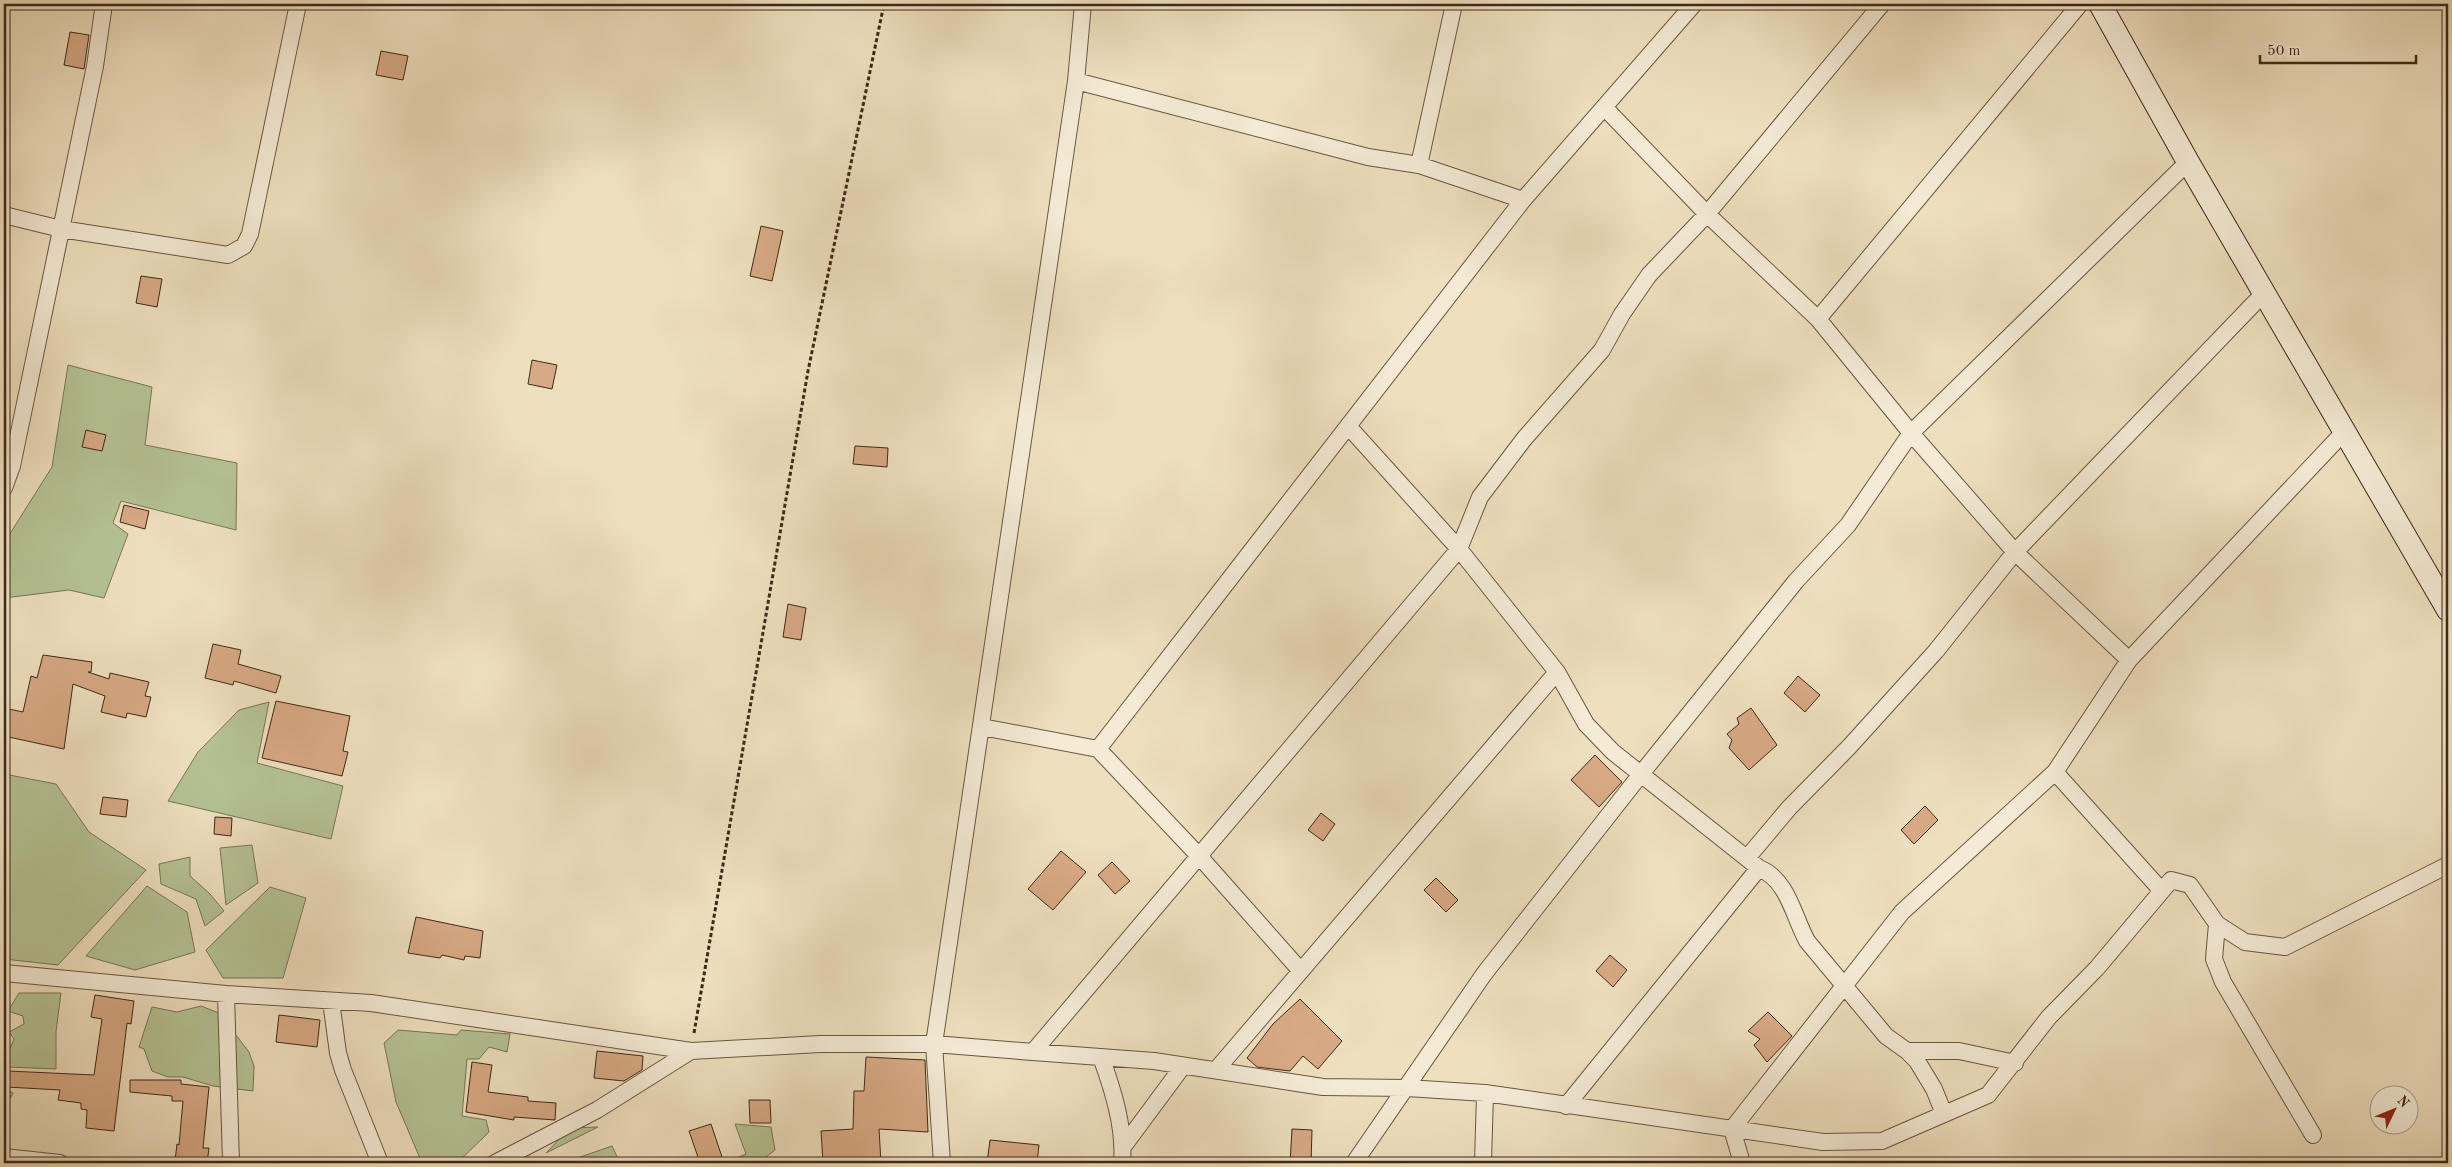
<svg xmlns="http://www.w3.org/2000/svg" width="2452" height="1167" viewBox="0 0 2452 1167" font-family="'Old Standard TT',serif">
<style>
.green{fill:#b5c294;stroke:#7a7656}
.building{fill:#d7a985;stroke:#3f2919}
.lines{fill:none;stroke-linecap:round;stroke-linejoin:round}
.street-casing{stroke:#6b5642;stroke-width:18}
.secondary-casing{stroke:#3f2919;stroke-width:24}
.path{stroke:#3f2919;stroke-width:3;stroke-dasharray:4 2.5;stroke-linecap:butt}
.street{stroke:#f4ead5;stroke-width:16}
.secondary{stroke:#f4ead5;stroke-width:22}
</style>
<rect width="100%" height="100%" fill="#eedfbe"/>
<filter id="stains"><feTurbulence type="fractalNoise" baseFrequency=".004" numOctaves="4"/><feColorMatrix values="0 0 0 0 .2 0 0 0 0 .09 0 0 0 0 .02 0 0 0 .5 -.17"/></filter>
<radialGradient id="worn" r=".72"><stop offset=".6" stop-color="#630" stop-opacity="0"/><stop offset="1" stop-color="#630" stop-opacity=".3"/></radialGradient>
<path class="green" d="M68,365L152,387L145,445L237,463L236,530L121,501L113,523L128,534L104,598L69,590L4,598V543L52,467Z
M269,702L257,763L343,786L331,839L168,801L198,752L239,710Z
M4,774L56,784L89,832L146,870L58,965L4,959Z
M252,845L258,883L226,905L220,848Z
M190,857V876L210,894L224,911L205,926L196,899L161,884L159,864Z
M147,886L187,912L195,952L135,970L86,956Z
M270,887L306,898L283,978H223L206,950Z
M19,993H61L56,1032V1069L8,1067L4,1073V1051H9L14,1039L9,1032L24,1024L23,1016L8,1011Z
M201,1006L219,1013L249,1052L254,1066L253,1091L213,1086L183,1077H168L152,1071L144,1049L139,1047L152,1007L177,1012Z
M398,1030L457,1035L461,1030L510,1034L507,1052L489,1047L479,1059H467L462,1116L486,1120L489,1132L457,1163H422L396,1102L384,1043Z
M4,1076L5,1089L13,1093L7,1105L4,1103Z
M735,1124L771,1127L775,1150L758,1163H725L746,1154Z
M598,1127L546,1153L570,1128Z
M612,1146L620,1163H563Z"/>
<path class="building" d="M70,32L89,35L84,69L64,65Z
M381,51L408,56L403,80L376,75Z
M761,226L783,231L772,281L750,276Z
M141,276L162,279L157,307L136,303Z
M532,360L557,365L552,389L528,384Z
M86,430L106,435L102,451L82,447Z
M855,446L888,448L887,467L853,464Z
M124,505L149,511L145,529L120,522Z
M788,604L806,608L801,640L783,637Z
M213,644L241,650L238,664L281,676L276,693L234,681L233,685L205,678Z
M43,655L92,662L91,672H88L109,679L110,673L149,682L145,696L151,697L146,717L127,713L126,718L101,712L105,696L73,684L64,749L4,736V708L23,712L31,676L37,678Z
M1798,676L1820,695L1805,712L1784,693Z
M276,701L350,716L343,751L348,752L342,776L262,758Z
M1751,708L1777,745L1749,770L1729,748L1732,740L1727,734L1739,724L1737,718Z
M1595,755L1622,782L1599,807L1571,780Z
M103,797L128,800L126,817L100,814Z
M1925,806L1938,820L1914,844L1901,830Z
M1321,813L1335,824L1323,841L1308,830Z
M215,817L232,818L231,836L214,834Z
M1061,851L1086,872L1053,910L1028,889Z
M1112,862L1130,881L1115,894L1098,875Z
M1436,878L1458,900L1446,912L1424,890Z
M416,917L483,931L480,958L465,956L464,960L442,955L440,958L408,953Z
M1610,955L1627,970L1613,987L1596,971Z
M95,995L134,1001L131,1024L127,1023L114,1131L86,1128L87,1110L81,1109V1103L58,1100L60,1090L7,1087L8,1071L94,1075L102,1019L91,1017Z
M1300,999L1342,1041L1318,1069L1303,1056L1290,1071L1257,1067L1247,1058L1273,1024Z
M1768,1012L1792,1036L1767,1062L1754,1045L1760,1039L1748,1031Z
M279,1015L320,1020L317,1047L276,1042Z
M597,1051L643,1056L642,1070L624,1081L594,1078Z
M866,1057L925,1060L928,1132L879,1129L881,1163H823L821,1131L853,1129L854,1091H864Z
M472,1062L492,1065L488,1092L528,1097V1101L556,1103L555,1120L514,1117V1120L466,1112Z
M130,1080H181V1084L209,1087L203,1148H209L207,1163L175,1161L177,1144L179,1145L183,1101H172V1096L130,1092Z
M749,1100H770L771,1123H750Z
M711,1124L722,1157L700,1163L689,1131Z
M1292,1129L1312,1130L1311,1163H1290Z
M990,1140L1039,1145L1037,1163H987Z"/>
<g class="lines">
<defs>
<path id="street" d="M1076,81L1368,157L1419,165L1454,4
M1604,107L1707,214L1818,319L1911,433L2015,552L2129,660
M1419,165L1523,200
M4,215L61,229L228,255L244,246L250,234L298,4
M1818,319L2080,4
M1348,426L1459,549L1557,672L1586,724L1613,752L1759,868C1788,880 1793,915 1807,941L1886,1036L1907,1051L1917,1061L1934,1089L1944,1114
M4,488L12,466L95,66L104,4
M982,727L1098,749L1200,857L1300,970
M1098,749L1523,200L1694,4
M2055,772L2161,890
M1747,858L1789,808L1849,747L1936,651L2015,552L2264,293
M2217,924L2214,959L2223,982L2313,1135
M4,973L226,994L371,1003L691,1051L820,1044H934L1033,1052L1154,1061L1323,1087L1407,1088L1485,1093L1823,1142L1882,1141L1988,1095L2049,1017L2097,968L2171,880L2190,885L2217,924L2245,942L2285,947L2448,865
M226,994L231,1163
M331,1001L338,1053L343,1070L380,1163
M1907,1051H1959L2015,1063
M1033,1052L1459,549L1480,497L1524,439L1602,350L1622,314L1649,275L1707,214L1882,4
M1101,1057C1113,1090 1125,1128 1122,1163
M1216,1070L1557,672
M1566,1106L1759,868
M1123,1147L1183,1066
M4,1157L60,1163
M495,1163L597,1110L691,1051
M942,1163L934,1044L1076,81L1083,4
M1354,1163L1484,974L1641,774L1796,581L1848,525L1911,433L2188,162
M1483,1163L1485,1093
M1742,1163L1732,1129L1902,912L2055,772L2129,660L2344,432"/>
<path id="secondary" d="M2100,4L2188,162L2448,610"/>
</defs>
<use href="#street" class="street-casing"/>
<use href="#secondary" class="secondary-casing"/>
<path class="path" d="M694,1033L808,371L884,4"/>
<use href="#street" class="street"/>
<use href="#secondary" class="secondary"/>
</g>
<rect width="2452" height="1167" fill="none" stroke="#eedfbe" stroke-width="20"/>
<rect x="5" y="5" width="2442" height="1157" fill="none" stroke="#3f2919" stroke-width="2.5"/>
<rect x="10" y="10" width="2432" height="1147" fill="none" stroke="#3f2919"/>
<g transform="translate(2394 1110) rotate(47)"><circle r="24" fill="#f4ead5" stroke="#ac9d8a"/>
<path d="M0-4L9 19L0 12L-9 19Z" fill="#8f2418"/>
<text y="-8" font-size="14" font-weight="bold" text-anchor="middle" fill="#3f2919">N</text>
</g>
<path d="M2260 55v8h156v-8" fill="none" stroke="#3f2919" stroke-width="2.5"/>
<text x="2267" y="55" font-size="15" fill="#3f2919" stroke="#f4ead5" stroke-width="4" paint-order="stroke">50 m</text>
<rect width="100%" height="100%" filter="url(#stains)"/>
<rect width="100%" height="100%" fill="url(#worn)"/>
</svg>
